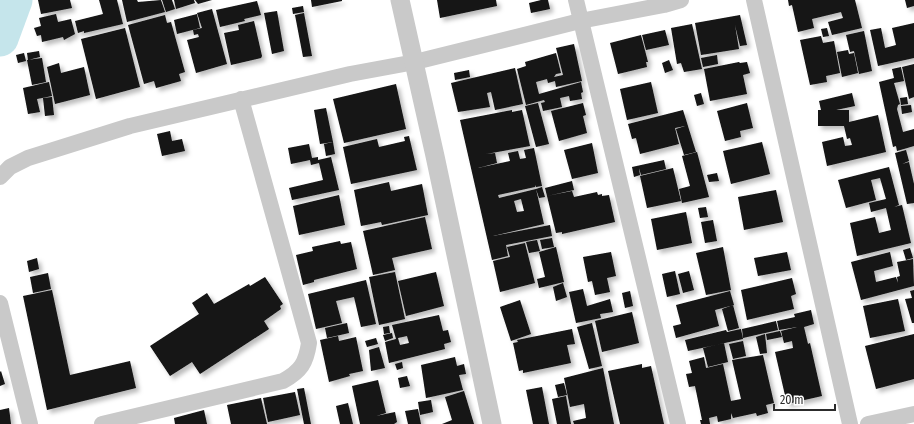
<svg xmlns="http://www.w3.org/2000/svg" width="914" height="424" viewBox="0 0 914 424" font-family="'Fira Sans Condensed',sans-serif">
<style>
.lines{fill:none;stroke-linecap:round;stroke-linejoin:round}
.river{stroke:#c5e5eb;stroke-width:37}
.building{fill:#131313;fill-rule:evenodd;filter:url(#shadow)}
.minor{stroke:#c9c9c9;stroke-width:16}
.tertiary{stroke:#c9c9c9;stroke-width:19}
</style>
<defs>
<filter id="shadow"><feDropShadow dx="3.5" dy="3.5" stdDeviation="2" flood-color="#0004"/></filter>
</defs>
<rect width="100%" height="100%" fill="#fff"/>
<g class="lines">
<path class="river" d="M0,38L14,0"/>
</g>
<path class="building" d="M38,0H70L72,8L41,14Z
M99,0H117L123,24L84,33V31L78,33L75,21L103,14Z
M122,0H137L138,2L161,0L165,12L127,22Z
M162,0H172L175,9L166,12Z
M174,0H194L195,3L176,9Z
M195,0H212L198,4Z
M311,0H342V1L312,7Z
M437,0H496L497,6L440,18Z
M541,0H548L550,9L531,13L529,3Z
M788,0H855L862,28L832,35L828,22L843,18L841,12L812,19L814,28L798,32L792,5L789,6Z
M905,0H914V6L907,8Z
M257,1L261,15L244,19L245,21L220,27L216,10Z
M303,6L304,12L293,14L292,8Z
M212,9L227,64L196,73L187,40L199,37L198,34L194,35L193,30L202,28L197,13Z
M277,11L284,51L272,54L264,13Z
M304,13L312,56L303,57L295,15Z
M56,14L58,22L71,19L75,34L64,40L63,37L42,42L41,35L37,36L34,28L41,26L39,18Z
M197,14L200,28L177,34L174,20Z
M165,15L167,23L171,22L185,72L179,74L181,81L156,88L154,81L144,84L128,25Z
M740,15L747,45L740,46L735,25L739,49L701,55L695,23Z
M254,21L262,56L261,58L231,65L224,33L239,30L238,25Z
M914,23V58L878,66L870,30L881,28L885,48L896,45L892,28Z
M692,24L702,69L684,72L681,63L677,64L671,28Z
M125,28L140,87L96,99L81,39Z
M827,28L829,36L823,37L821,29Z
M665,30L669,45L646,50L642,35Z
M864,31L872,71L859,74L854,51L850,52L846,35Z
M641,35L648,62H646L647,67L618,74L610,43Z
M821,36L823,43L834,41L840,73L826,76L827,82L810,85L800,40Z
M574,44L582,81L556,87L555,81L548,83L547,79L536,82L539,94L581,82L583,92L581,93L582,99L570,101L569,96L560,98L562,107L543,111L541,103L545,102L544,100L526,105L517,69L526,66L525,62L556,53L561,73L556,74L554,77L563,75L556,48Z
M848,50L849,54L854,53L858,73L842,77L837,52Z
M39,51L40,57L28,60L27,53Z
M24,53L26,61L18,63L16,55Z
M717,55L718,64L703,67L701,58Z
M42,58L46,82L32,85L27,60Z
M669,60L673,70L665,73L662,63Z
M739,62L740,63L747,62L750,73L743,75L747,94L710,101L704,69Z
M59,63L61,73L84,67L90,95L55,104L47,67Z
M914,64V97L909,99L902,67Z
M901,67L904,81L894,83L900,104L898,105L897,109L903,132L914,129V146L897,151L896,146L893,147L879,82L894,78L892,69Z
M515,68L523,104L495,110L491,92L487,93L490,107L458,112L451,83Z
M469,70L470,77L455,80L454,73Z
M49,82L52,96L37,99L40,112L28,114L23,88Z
M651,82L658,113L627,120L620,89Z
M396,84L406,129L344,143L333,99Z
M701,93L704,104L697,106L694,95Z
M852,93L855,106L836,110H849V122L878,115L886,152L827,166L822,142L843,137L845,146L852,145L850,138L847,139L844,126H818V110H821L819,101Z
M52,97L54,115L45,116L43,98Z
M907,97L908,104L901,105L900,98Z
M538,103L549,144L536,147L525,106Z
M583,103L586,115L583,116L587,133L559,141L551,111Z
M747,103L753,128L740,131L741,137L725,141L717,111Z
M911,105L912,112L902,114L901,106Z
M326,108L333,142L320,144L314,110Z
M512,110V112L522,110L530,146L486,154L495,153L497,163L478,168L510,161L508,153L518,151L520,159L526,158L524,150L534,148L542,186L536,187L535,185V187L498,195L499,198L536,189L544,224L493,236L550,225L552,236L506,245L508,256L492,260L460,120ZM521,199L524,211L517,212L514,201Z
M683,110L696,152L684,155L676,129L685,126L675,128L679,144L640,154L636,138L632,139L628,124Z
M170,131L172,141L182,139L185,151L162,156L157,134Z
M409,136L417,170L351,184L343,147L377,139L379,147L405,141L404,137Z
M333,142L335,154L326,156L324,144Z
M762,142L770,174L731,184L723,151Z
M592,143L598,173L572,179L564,150Z
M309,144L312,158L318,157V160L331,157L339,190L292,200L289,188L323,180L319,163L311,165L310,160L291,164L288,148Z
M906,150L909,161L902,164L909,162L914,184V203L907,204L895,153Z
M697,152L709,197L682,203L679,189L690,186L682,156Z
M664,160L666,169L641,175L639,168L640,175L634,177L632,167Z
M889,167L899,205L894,207L902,205L911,243L857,256L850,223L875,217L879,233L891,230L886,208L871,212L869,203L886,199L880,178L871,180L876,200L846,208L838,180Z
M673,168L681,201L647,208L640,176Z
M717,173L719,181L709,182L707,175Z
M572,181L574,190L547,196L545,188Z
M389,182L391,191L422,184L428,215L382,225L381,222L361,226L354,190Z
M542,187L545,197L539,198L536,189Z
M776,190L783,222L744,230L738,197Z
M572,191L574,197L597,192L598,195L602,194V196L609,195L615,222L562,234V232L556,233L547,196Z
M339,195L345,225L299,235L293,206Z
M706,207L708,217L700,218L698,208Z
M686,212L692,243L657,250L651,219Z
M425,217L432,249L392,258L395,270L373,275L363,231Z
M713,220L717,241L705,243L701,222Z
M552,238L554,247L542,249L540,240Z
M537,240L540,251L529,253L526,242Z
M340,241L341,244L351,242L357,269L314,280V282L303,285L296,255L313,251L312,247Z
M525,243L535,283L500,292L493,261L510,257L507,247Z
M556,247L564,282L539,288L537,279L545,277L539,252Z
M723,247L731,290L706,295L696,253Z
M910,248L913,258L906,260L903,250Z
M611,252L616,276L607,278L610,292L595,295L592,281L588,282L583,257Z
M787,252L791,270L758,276L754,258Z
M890,252L893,266L874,271L876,282L896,277L898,283L897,277L900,276L897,262L913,259L914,286L861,300L851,262Z
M37,258L39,269L29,272L27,261Z
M675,271L680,294L667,297L662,274Z
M689,271L694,290L683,293L678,274Z
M395,272L405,319L379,325L369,277Z
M436,272L444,306L406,316L398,281Z
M48,273L51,289L33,293L30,277Z
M265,277L283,304L280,306L281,309L264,321L269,329L200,374L192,362L170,376L150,346L199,314L192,303L207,293L214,304L249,284L250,286Z
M792,278L796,294L791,296L794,309L747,320L741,290Z
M366,280L376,324L361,327L354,297L336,301L342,323L316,329L308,294Z
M563,283L567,297L556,301L553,287Z
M583,289L587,306L610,299L613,312L600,314L601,318L576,323L569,292Z
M52,290L70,375L130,361L136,388L47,410L23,296Z
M914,290V323H912L905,299L912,298L910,291Z
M630,291L633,306L625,308L622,293Z
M730,291L734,305L715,310L719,326L676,338L673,326L681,324L676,305Z
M898,299L905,331L870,338L863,306Z
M520,300L531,334L511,341L500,307Z
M733,305L739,328L728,331L722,309Z
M811,310L814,324L804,327L808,344L810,343L822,396L787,404L775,352L793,348L792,341L784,343L781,331L797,327L779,330L777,321L795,317L794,314Z
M632,312L639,343L602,352L595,321Z
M439,315L443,331L448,330L451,342L444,344L445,349L389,363L385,342L396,339L392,325ZM407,336L409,343L400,345L398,338Z
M776,321L778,330L743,338L742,329Z
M347,323L349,333L327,338L325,328Z
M592,323L602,366L589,369L577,327Z
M389,326L390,333L384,334L383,327Z
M572,329L575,344L567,345L571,363L523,373V370L519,371L513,343L518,342L517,340Z
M741,329L743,339L688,351L685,340L726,330L727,332Z
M780,331L782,337L767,340L766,334Z
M392,333L393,338L385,341L383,335Z
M765,334L767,353L760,354L756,337Z
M914,334V379L876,389L865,346Z
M338,336L339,341L356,337L363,371L349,374L350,376L329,382L320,340Z
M376,338L378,344L367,347L365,341Z
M743,341L746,356L733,359L729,344Z
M724,343L728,362L708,367L703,348Z
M379,347L385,368L371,371L369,350Z
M763,355L774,403L766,405L768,413L757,416L756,413L733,418L731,413V419L718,422L717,416L709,418L710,424H701L700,420H702L695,386L689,387L686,374L692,373L689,361L704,357L706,368L723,364L731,401L741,399L732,360Z
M455,357L457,366L464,364L466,374L459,375L463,390L426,398L421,365Z
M402,362L403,368L397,370L395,364Z
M642,364V368L651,366L664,424H620L608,371Z
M603,368L614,424H574L573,421L586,418L584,404L570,407L564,378Z
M1,371L5,384L0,386V372Z
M407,376L410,386L400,388L398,378Z
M378,380L386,413L376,416L395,412L397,422L394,424H360L352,386Z
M564,383L567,395L558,397L555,385Z
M542,387L549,424H533L526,390Z
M304,388L311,424H304L297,389Z
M464,391L474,424H442L452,420L445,397Z
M295,392L300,415L268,422L263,398Z
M566,396L571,424H557L552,399Z
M261,398L267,424H231L227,405Z
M431,400L433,412L420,415L418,402Z
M348,403L353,424H340L336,406Z
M9,408L11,424H0V410Z
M418,409L421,424H408L405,411Z
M204,410L207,424H175L174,418Z"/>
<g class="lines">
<path class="minor" d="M576,0L678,424
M754,0L850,424
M0,177L10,167L28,158L130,126L350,74L415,62L580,21L664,5L681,0
M0,303L30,424
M102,424L283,381C301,371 306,363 309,343L241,99
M868,424L914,414"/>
<path class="tertiary" d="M400,0L435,156L492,424"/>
</g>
<path d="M774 404v6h61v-6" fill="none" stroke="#2c2c2c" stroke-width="2"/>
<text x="780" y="404" font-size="12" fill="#2c2c2c" stroke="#ffffff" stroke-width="3" paint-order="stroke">20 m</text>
</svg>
